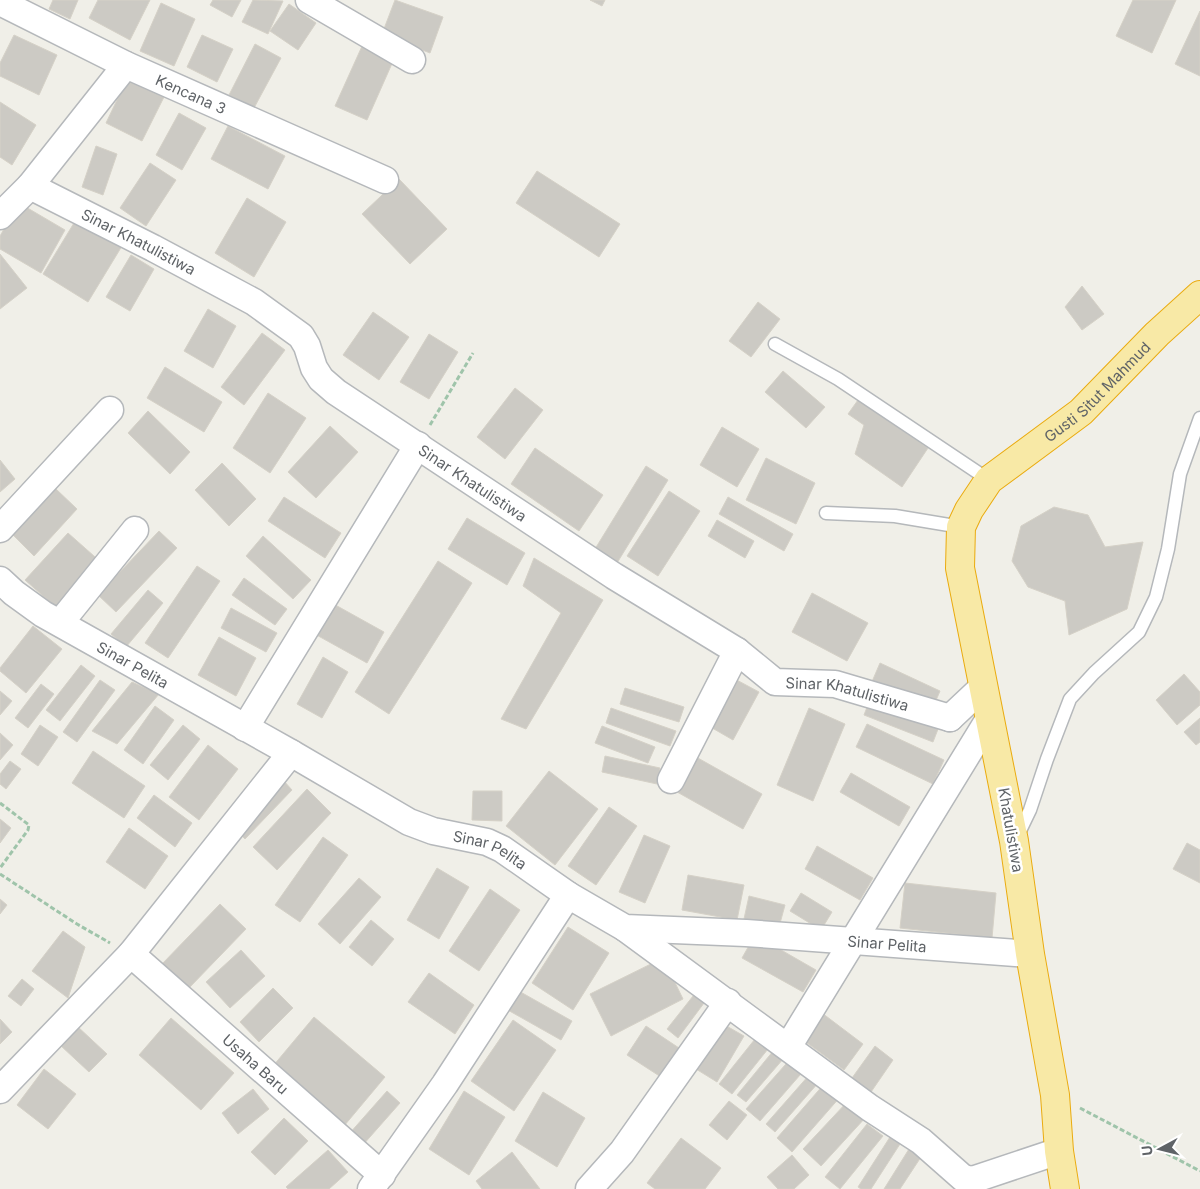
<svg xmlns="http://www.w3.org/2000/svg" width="1200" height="1189" viewBox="0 0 1200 1189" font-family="Inter,sans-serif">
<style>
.building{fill:#cccac4;stroke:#d5d1c7}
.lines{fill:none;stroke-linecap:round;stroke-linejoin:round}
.service-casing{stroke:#b5b8bb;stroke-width:15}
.minor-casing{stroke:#b5b8bb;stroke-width:29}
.trunk-casing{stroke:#eaab0f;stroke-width:30}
.path{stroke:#9fc4aa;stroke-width:3;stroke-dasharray:5 2.5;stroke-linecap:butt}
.service{stroke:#fff;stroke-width:12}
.minor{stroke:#fff;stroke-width:26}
.trunk{stroke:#f8e9a6;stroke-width:28}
.labels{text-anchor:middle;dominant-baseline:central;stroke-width:5;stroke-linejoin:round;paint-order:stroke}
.street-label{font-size:15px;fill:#5f6367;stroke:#fff}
</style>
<rect width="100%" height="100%" fill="#f0efe8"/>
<path class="building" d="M53,0H78L70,19L49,9Z
M98,0H150L130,40L89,18Z
M213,0H241L232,17L210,5Z
M253,0L283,1L268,34L242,22Z
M395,0L443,17L430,53L382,34Z
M590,0H605L602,6Z
M1133,0H1176L1152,53L1116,36Z
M161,3L195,19L174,66L140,51Z
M289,4L316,23L298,50L270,31Z
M1200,11V76L1175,64Z
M14,35L57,55L39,95L0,76V63Z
M202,35L233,49L217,82L187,67Z
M255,44L281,58L254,108L229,95Z
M363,44L394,59L367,120L335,106Z
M127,79L164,97L142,141L106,123Z
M0,102L36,125L12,165L0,157Z
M179,113L206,128L182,170L156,155Z
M228,126L285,156L268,189L211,159Z
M96,146L117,154L103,195L82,187Z
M150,163L176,180L146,226L120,208Z
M537,171L620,224L599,257L516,203Z
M399,179L447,229L410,264L362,214Z
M247,198L286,222L254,277L215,253Z
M19,203L65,230L41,273L0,249V236Z
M77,218L122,246L88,302L43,274Z
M0,254L27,288L0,309Z
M131,255L154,269L130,311L106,297Z
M1082,286L1104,314L1082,330L1065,307Z
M758,302L780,319L751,357L729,341Z
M208,309L236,326L213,368L184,351Z
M373,312L409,337L379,380L343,355Z
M262,333L285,350L244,405L221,387Z
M429,334L458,352L429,399L400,382Z
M165,367L222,402L204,432L147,398Z
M783,371L825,407L806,428L765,392Z
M515,388L543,410L505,459L477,437Z
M268,393L306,418L270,473L233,448Z
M858,400L928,448L902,487L855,454L864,425L848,414Z
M148,411L190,452L170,474L128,433Z
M330,426L358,452L316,498L288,472Z
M722,427L759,449L737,487L700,465Z
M535,448L603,495L579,531L511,484Z
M766,458L815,483L796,524L746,500Z
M0,460L15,479L0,492Z
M222,463L256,499L229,526L195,490Z
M646,466L668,480L617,563L595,549Z
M56,489L77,509L34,556L13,535Z
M669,491L700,511L658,576L627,556Z
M284,497L341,533L325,558L268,521Z
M728,497L793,534L784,551L719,514Z
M1054,507L1088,515L1105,547L1143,542L1127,609L1069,635L1065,601L1028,587L1012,561L1021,526Z
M467,518L525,553L507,585L448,549Z
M717,520L754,541L745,558L708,536Z
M159,531L177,548L116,612L98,595Z
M68,533L103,564L60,611L25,580Z
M263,536L311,580L293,599L246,556Z
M534,558L603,600L526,729L501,719L561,613L523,586Z
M438,561L472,583L389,714L355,692Z
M197,566L220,581L168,658L145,643Z
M244,578L287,609L275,625L232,595Z
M148,590L163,603L126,647L111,634Z
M812,593L868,623L847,661L792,632Z
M330,602L384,632L367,663L313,633Z
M231,608L277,633L266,652L221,628Z
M33,626L62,649L26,693L0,671V668Z
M219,637L256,658L236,696L198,675Z
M323,657L348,672L322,718L297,704Z
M880,663L940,691L931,712L871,684Z
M81,665L95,676L60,721L46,710Z
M1184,674L1200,692V705L1177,725L1156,700Z
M733,678L759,692L733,740L707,725Z
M100,680L115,690L77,742L63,732Z
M132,682L159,694L117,744L92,731Z
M41,684L54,694L28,728L15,718Z
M625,688L684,707L679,722L620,704Z
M0,691L12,701L0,715Z
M871,697L940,724L933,742L864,715Z
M155,706L174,720L143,764L124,750Z
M611,708L676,731L670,746L606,723Z
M809,708L845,724L813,801L777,785Z
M1200,718V742L1196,745L1184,732Z
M867,724L944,760L933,784L856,747Z
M40,725L58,737L38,766L21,754Z
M183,725L200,739L168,780L150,765Z
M602,726L655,747L648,763L595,743Z
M0,733L13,745L0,760Z
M208,745L238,769L199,820L169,797Z
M93,751L145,786L124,818L72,783Z
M689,753L762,794L743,829L670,788Z
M605,756L660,768L657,784L602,772Z
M10,761L21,769L6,789L0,784V774Z
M549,771L598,809L555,865L506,826Z
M851,773L910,807L899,826L840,792Z
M283,780L292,790L245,839L235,829Z
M307,789L331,813L277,870L253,847Z
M473,791H502V821L472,820Z
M154,795L192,823L175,847L137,818Z
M609,807L637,826L596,885L568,866Z
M0,819L11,828L0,843Z
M129,828L168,856L145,889L106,862Z
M644,835L670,846L645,903L619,892Z
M323,837L348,855L300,922L275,905Z
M1187,843L1200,850V883L1173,869Z
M817,846L873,878L860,900L805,869Z
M437,868L469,887L439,939L407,920Z
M688,875L744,885L737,920L682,910Z
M359,878L381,897L340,944L318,924Z
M905,883L996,893L992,938L900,928Z
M490,889L520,910L479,971L449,951Z
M801,893L832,912L821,930L790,911Z
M749,896L785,905L779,927L744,919Z
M0,899L7,905L0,914Z
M220,904L246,929L188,989L162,964Z
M371,920L394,939L372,966L349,947Z
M568,927L609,953L573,1010L532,983Z
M63,931L85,947L68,998L32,971Z
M755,935L816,970L803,992L742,958Z
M241,950L265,976L230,1008L206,982Z
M663,958L683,999L611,1036L590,994Z
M429,973L474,1005L455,1034L408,1002Z
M22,979L34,989L21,1006L8,996Z
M273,988L293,1008L259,1042L240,1022Z
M517,990L572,1021L561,1040L506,1009Z
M697,991L707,999L678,1038L667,1029Z
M818,1010L863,1044L844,1070L799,1037Z
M314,1017L385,1077L344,1126L273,1066Z
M171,1018L234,1073L201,1110L139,1055Z
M0,1019L12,1032L0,1044Z
M513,1020L556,1050L514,1111L471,1081Z
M723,1024L744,1036L717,1082L696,1069Z
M77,1026L107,1054L89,1072L60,1045Z
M646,1026L679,1048L661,1077L627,1055Z
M755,1039L768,1049L732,1094L719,1084Z
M875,1046L893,1060L871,1092L852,1078Z
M774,1050L784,1058L746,1102L737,1095Z
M793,1056L807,1067L760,1121L746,1109Z
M44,1069L76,1094L48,1129L17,1105Z
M810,1074L819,1082L775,1132L766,1124Z
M825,1083L841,1096L792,1152L777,1138Z
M253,1089L269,1109L238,1134L222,1113Z
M387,1091L400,1103L362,1146L349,1134Z
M464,1091L505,1117L469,1175L429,1149Z
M543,1092L585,1118L557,1167L515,1141Z
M729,1101L747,1115L727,1140L709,1125Z
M848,1101L866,1117L821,1166L803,1149Z
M284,1118L308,1141L275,1175L251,1152Z
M867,1124L883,1136L840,1189L825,1177Z
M890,1137L900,1144L871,1189H861L858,1187Z
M681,1138L721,1168L705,1189H655L647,1183Z
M909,1149L921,1157L900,1189H884Z
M328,1150L348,1172L329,1189H288L286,1187Z
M512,1152L540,1189H482L476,1181Z
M792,1155L809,1175L794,1189H778L767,1177Z"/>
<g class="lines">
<defs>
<path id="service" d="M775,344L838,379L989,480
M826,513L895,516L961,527
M1017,837L1030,810L1047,759L1070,699L1094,673L1139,632L1156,597L1168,549L1180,474L1200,418"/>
<g id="minor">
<path d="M309,0L412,60"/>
<path id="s1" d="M0,2L126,65L385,180"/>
<path id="s2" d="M30,186L153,248L254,302L301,336L307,346L314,368L321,379L336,392L614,576L737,651L775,682L835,684L950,718"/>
<path d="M0,216L30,186L126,65"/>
<path d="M0,529L110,410"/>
<path id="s3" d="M0,580L14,593L43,614L291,753L409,822L433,831L487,842L502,849L568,895L625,928L746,933L1030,954"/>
<path d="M60,623L135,530"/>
<path d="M950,718L983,687"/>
<path d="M245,728L418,445"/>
<path d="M671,780L737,651"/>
<path d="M625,928L870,1108L921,1141L963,1178L972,1180L1059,1151"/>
<path id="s4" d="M131,954L382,1175"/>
<path d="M788,1047L989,719"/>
<path d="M0,1090L131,954L291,753"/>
<path d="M371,1189L445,1084L568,895"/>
<path d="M589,1189L622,1152L728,1002"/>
</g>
<g id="trunk">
<path id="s5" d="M1065,1189L1059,1151L1055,1095L1030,954L1014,841L960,568L961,527L969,510L989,480L1081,412L1157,334L1200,295"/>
</g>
</defs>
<use href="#service" class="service-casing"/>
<use href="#minor" class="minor-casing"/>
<use href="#trunk" class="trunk-casing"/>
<path class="path" d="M430,425L473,353
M0,803L29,825L28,830L0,868
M0,874L77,924L110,943
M1080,1108L1200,1171"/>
<use href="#service" class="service"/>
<use href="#minor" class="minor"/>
<use href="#trunk" class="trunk"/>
</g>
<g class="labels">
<g class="street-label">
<text stroke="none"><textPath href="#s1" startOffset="212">Kencana 3</textPath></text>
<text stroke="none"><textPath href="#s2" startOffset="122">Sinar Khatulistiwa</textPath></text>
<text stroke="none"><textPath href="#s5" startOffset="866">Gusti Situt Mahmud</textPath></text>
<text stroke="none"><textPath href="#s2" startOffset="542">Sinar Khatulistiwa</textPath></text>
<text stroke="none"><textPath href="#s3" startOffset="158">Sinar Pelita</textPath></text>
<text stroke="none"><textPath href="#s2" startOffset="978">Sinar Khatulistiwa</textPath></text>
<text transform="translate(1011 830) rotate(80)">Khatulistiwa</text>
<text stroke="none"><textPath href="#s3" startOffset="562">Sinar Pelita</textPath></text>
<text stroke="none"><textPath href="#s3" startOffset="982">Sinar Pelita</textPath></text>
<text stroke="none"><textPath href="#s4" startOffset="166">Usaha Baru</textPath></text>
</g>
</g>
<g transform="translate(1160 1149) rotate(263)" stroke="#ffffff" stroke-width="4" paint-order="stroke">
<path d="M0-4L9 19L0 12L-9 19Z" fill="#5f6367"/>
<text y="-8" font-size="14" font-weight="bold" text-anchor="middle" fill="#5f6367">U</text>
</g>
</svg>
